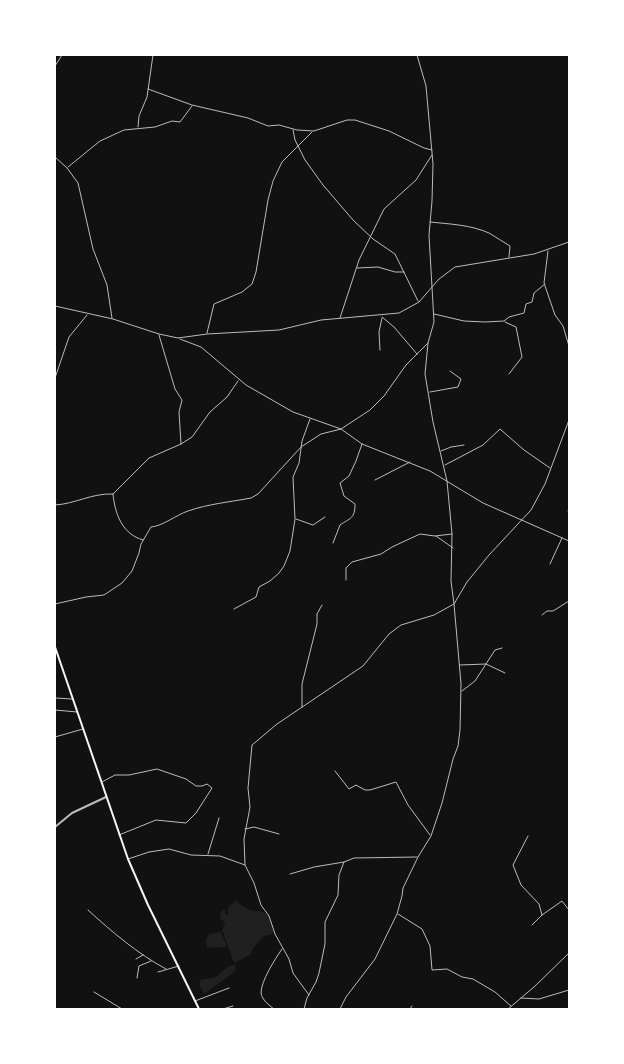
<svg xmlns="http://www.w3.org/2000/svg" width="624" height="1064" viewBox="0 0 624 1064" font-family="Inter,sans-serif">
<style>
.green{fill:#202020}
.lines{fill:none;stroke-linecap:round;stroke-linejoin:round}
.minor{stroke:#bcbcbc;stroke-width:1}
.tertiary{stroke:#bcbcbc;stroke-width:2}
.secondary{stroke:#f5f5f5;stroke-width:2}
</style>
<rect width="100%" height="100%" fill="#111"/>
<path class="green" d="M236,900C242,907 250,912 260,911L268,915L273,931L272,934L264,936L254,947L250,955L234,963L222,930L225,924L223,920H221L220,915L222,910H225V914H228V908Z
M221,932L227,947L207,948L206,940L209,934Z
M234,965L236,968L233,973L204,994L199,985L200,980L216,977L227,967Z"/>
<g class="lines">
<path class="minor" d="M55,66L62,55
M148,89L192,105L248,118L268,126L279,125L297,130L314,131L347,120H355L389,131L424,148L432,150
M138,127L139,116L147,97L153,55
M293,130L295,140L305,160L323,185L353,220L373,239L395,254L418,301
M55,157L67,168L78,183L93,249L107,285L112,318
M68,167L100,141L124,130L155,127L172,121L180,122L192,106
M430,222C450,224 471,225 489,233C496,237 503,242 510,246L509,257
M548,251L544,283L555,315L563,326L569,346
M357,268L378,267L395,272H404
M55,306L113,319L159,334L178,338L207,334L279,330L321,320L399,313L419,302L439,279L455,267L534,254L569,242
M434,314L464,321L485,322L504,321L509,317L524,313L526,304L532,302L534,293L545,284
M382,317L394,327L417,354
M340,318L359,260L384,209L416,180L432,155
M505,322L516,327L522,357L509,374
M207,333L214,304L242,292L252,284L256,272L268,200L273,181L282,162L312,132
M159,335L175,389L182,400L179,412L181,444
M180,339L201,347L246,385L293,412L341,429L362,444L430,471L483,503L569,541
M380,350L379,332L382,318
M55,378L69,337L87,315
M430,392L458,387L461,379L450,371
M441,451L451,447L464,445
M445,465L483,445L500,429L524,450L550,468
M375,480L410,462
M113,494C115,514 122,534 143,540
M55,505C75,504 92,493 113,494L149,458L181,444L192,437L210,412L227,397L238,381
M568,511H569
M296,519L313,525L325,517
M436,536L453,548
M333,543L340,525C350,518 355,519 355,504L344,496L340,483L349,476L356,461L362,444
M550,564L562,538
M346,580V568L352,562L381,554L392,547L420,534L435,536L452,534
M55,604L86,597L104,595L122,583L132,571L139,553L141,544L151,527C163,526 176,515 188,511C208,504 230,502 251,498L258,494L301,447L321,434L341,429L370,410L384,396L406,365L428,343
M234,609L256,597L259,587L270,581L279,573L284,566L290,551L295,519L293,477L299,463L302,441L310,419
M542,615L547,611H553L569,601
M460,665L486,664L505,673
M462,691L475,681L495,650L502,648
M55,698L72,699
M302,707V684L317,624V614L322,605
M55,710L77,712
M55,737L83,729
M335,771L349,789L356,785L365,790H370L396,782L408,805L430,835
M102,782L115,775H129L157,769L186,779L196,786H202L207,784L212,788L196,813L186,823L156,820L119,835
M245,829L254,827L279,834
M528,836L513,865L521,885L539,904L542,915
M208,854L219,818
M128,859L149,852L169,849L191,855L220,856L245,865
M290,874L314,867L344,862L354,858L417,857
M88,910C112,932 138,954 166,969
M398,914L422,929L430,946L432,970L447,969L462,977L473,979L495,992L511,1006
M532,925L542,915L562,901L569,910
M136,959L143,955
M158,972L179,966
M137,978L139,966L151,961
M94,992L122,1009
M309,995L293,973L289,959L275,934L269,916L261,905L254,883L245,865L244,839L250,807L248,788L252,745L277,724L363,666L389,634L401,625L434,615L454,604L467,582L489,555L531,510L545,484L569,420
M521,998L539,999L569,990
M195,1001L229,988
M223,1009L233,1006
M274,1009C269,1005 262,1000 261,993C261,981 275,959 282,949
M304,1009L307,998L316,982L319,973L325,944V922L338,895L339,875L344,862
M340,1009L346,997L375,959L397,914L402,896L403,888L418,857L431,836L442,803L453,759L458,746L460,730L461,684L454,604L451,581L452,534L447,481L433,422L425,374L428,343L434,322L429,235L432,201L433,164L426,86L417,55
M410,1009L412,1006
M508,1009L534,987L569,953"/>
<path class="tertiary" d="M55,827L72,813L106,797"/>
<path class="secondary" d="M55,647L128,859L148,905L199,1009"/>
</g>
<rect width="624" height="1064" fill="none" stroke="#ffffff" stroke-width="112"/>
</svg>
